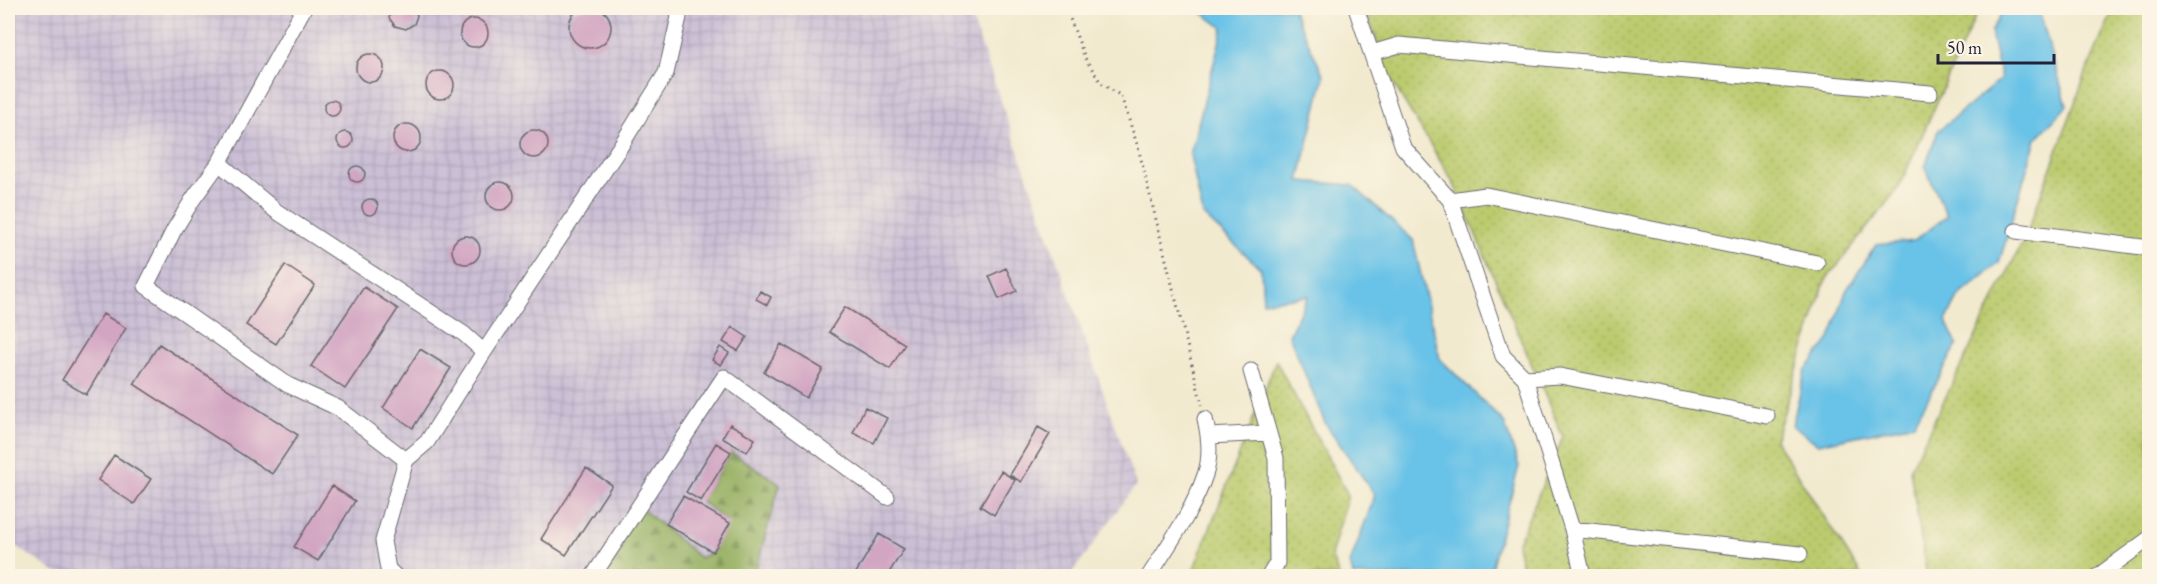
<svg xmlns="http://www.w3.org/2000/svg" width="2157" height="584" viewBox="0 0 2157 584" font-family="'EB Garamond',serif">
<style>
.industrial{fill:url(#industrial-grid)}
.forest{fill:url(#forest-firs);stroke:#5b684e;stroke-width:1.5}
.garden{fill:url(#garden-dots);stroke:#6e7654;stroke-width:1.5}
.water{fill:#69c2e7;stroke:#467291;stroke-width:1.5}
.building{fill:#d2a5c2}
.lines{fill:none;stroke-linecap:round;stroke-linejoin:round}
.minor-casing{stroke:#6b686f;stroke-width:17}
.path{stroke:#6b686f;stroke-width:3;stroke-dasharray:1.5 4.5;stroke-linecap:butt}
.minor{stroke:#fff;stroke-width:15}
</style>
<defs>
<pattern id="industrial-grid" width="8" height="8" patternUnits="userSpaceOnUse" patternTransform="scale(1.5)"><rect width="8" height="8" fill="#cbbfd5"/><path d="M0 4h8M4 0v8" fill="none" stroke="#aea4b8"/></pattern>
<pattern id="forest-firs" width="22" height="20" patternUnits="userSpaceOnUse" patternTransform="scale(1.5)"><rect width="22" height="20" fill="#94af61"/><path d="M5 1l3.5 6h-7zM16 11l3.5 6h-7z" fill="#788e51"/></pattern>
<pattern id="garden-dots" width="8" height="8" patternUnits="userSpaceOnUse" patternTransform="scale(1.5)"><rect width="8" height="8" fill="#bbcb6e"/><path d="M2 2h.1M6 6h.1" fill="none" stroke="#a0ae60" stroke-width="1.8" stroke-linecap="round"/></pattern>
</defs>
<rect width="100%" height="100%" fill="#fcf5e5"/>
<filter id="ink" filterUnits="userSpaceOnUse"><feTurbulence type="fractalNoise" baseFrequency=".0167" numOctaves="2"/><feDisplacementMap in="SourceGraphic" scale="12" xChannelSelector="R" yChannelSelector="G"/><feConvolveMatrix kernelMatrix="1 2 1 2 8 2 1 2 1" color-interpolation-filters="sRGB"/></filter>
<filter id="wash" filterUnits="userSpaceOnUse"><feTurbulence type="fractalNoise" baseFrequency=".008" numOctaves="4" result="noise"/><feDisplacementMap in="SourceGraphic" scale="24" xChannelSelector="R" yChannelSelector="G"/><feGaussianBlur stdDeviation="1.35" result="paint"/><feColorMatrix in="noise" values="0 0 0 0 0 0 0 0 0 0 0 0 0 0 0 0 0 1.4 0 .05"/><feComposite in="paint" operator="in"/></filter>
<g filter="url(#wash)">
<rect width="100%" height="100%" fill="#f2eacf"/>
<path class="industrial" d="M12,8H968L1136,485L1070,576H61L8,541V44Z"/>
<path class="forest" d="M731,452L780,484L754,576H593L639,506L700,558L713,552L729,523L701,501Z"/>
<path class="garden" d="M1365,8H1979L1899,187L1825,281L1775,440L1862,576H1524L1517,545L1563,437L1453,182L1390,78Z
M2114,8H2149V576H1927L1910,469L2026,235L2086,73Z
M1276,361L1348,495L1331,556L1339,576H1191Z"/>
<path class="water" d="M1195,8H1292L1324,76L1299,181L1352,185L1413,240L1440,359L1504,422L1519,466L1489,576H1353L1350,563L1375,495L1325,423L1289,335L1308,296L1263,302L1261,269L1203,215L1190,155L1223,28Z
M2004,8H2038L2067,106L2036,139L1999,263L1959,296L1946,321L1957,345L1914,424L1818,444L1792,426L1805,371L1830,339L1846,291L1876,245L1914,241L1947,216L1925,167L1938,131L2001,79L1991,32Z"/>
<g id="blocks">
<path class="building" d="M569 27a21 21 0 1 1 42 0a21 21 0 1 1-42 0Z
M392,8H415L417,16L414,24L406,29L395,26L389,18Z
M460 33a14 14 0 1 1 28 0a14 14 0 1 1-28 0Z
M356 68a14 14 0 1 1 28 0a14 14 0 1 1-28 0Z
M426 85a14 14 0 1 1 28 0a14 14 0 1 1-28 0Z
M324 108a8 8 0 1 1 16 0a8 8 0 1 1-16 0Z
M393 138a14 14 0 1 1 28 0a14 14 0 1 1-28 0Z
M520 144a14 14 0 1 1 28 0a14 14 0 1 1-28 0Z
M337 140a8 8 0 1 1 16 0a8 8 0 1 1-16 0Z
M349 174a8 8 0 1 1 16 0a8 8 0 1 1-16 0Z
M486 196a14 14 0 1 1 28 0a14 14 0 1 1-28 0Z
M362 207a8 8 0 1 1 16 0a8 8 0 1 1-16 0Z
M452 250a14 14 0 1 1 28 0a14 14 0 1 1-28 0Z
M285,265L315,285L276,344L246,325Z
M1006,268L1017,291L999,299L989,276Z
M364,287L398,309L345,389L311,366Z
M760,291L771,297L767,305L756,299Z
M845,307L905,344L890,369L829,332Z
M103,314L126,328L86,395L62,380Z
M732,327L747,337L738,351L723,342Z
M159,344L298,435L272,474L134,384Z
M781,344L823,369L806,398L764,372Z
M720,347L729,353L721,365L712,360Z
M420,349L451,368L413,428L383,408Z
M865,407L887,418L874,443L853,433Z
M730,424L755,439L747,452L722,438Z
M1038,427L1050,434L1021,482L1010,475Z
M716,443L731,452L701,501L686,492Z
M114,455L151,479L134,504L98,480Z
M586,468L612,485L566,555L541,539Z
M1001,471L1015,480L994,515L980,506Z
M332,486L355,501L318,561L294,547Z
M683,496L730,523L713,552L666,524Z
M879,534L904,549L887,576H854Z"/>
</g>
</g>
<g filter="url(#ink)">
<use href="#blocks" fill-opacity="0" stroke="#6b686f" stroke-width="1.5"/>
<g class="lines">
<defs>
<path id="minor" d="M304,8L219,163L193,199L174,230L146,286L288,385L338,408L406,460
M1356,8L1403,147L1450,200L1503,356L1525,378L1572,529L1583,576
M1372,53L1399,45L1930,93
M219,163L276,211L464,334L484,352
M1450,200L1486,195L1817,263
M2016,231L2150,248
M1251,371L1276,458L1277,563L1269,576
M1525,378L1560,376L1767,416
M1209,436L1269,433
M1572,529L1800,554
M395,576L388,569L383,541L406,460L427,442L484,352L620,147L666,73L679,17L677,8
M593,576L724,377L887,497
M1149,576C1169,544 1193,511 1205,475C1211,458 1209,436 1205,419
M2098,576L2150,538"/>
</defs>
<use href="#minor" class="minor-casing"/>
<path class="path" d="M1066,8L1085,58L1101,83L1121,96L1138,147L1202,405"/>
<use href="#minor" class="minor"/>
</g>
</g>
<rect width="2157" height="584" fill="none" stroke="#fcf5e5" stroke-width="30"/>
<path d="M1938 54v9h116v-9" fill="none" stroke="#22223b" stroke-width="3"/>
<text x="1947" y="54" font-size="18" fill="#22223b" stroke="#fcf5e5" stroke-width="4.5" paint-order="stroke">50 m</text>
</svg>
